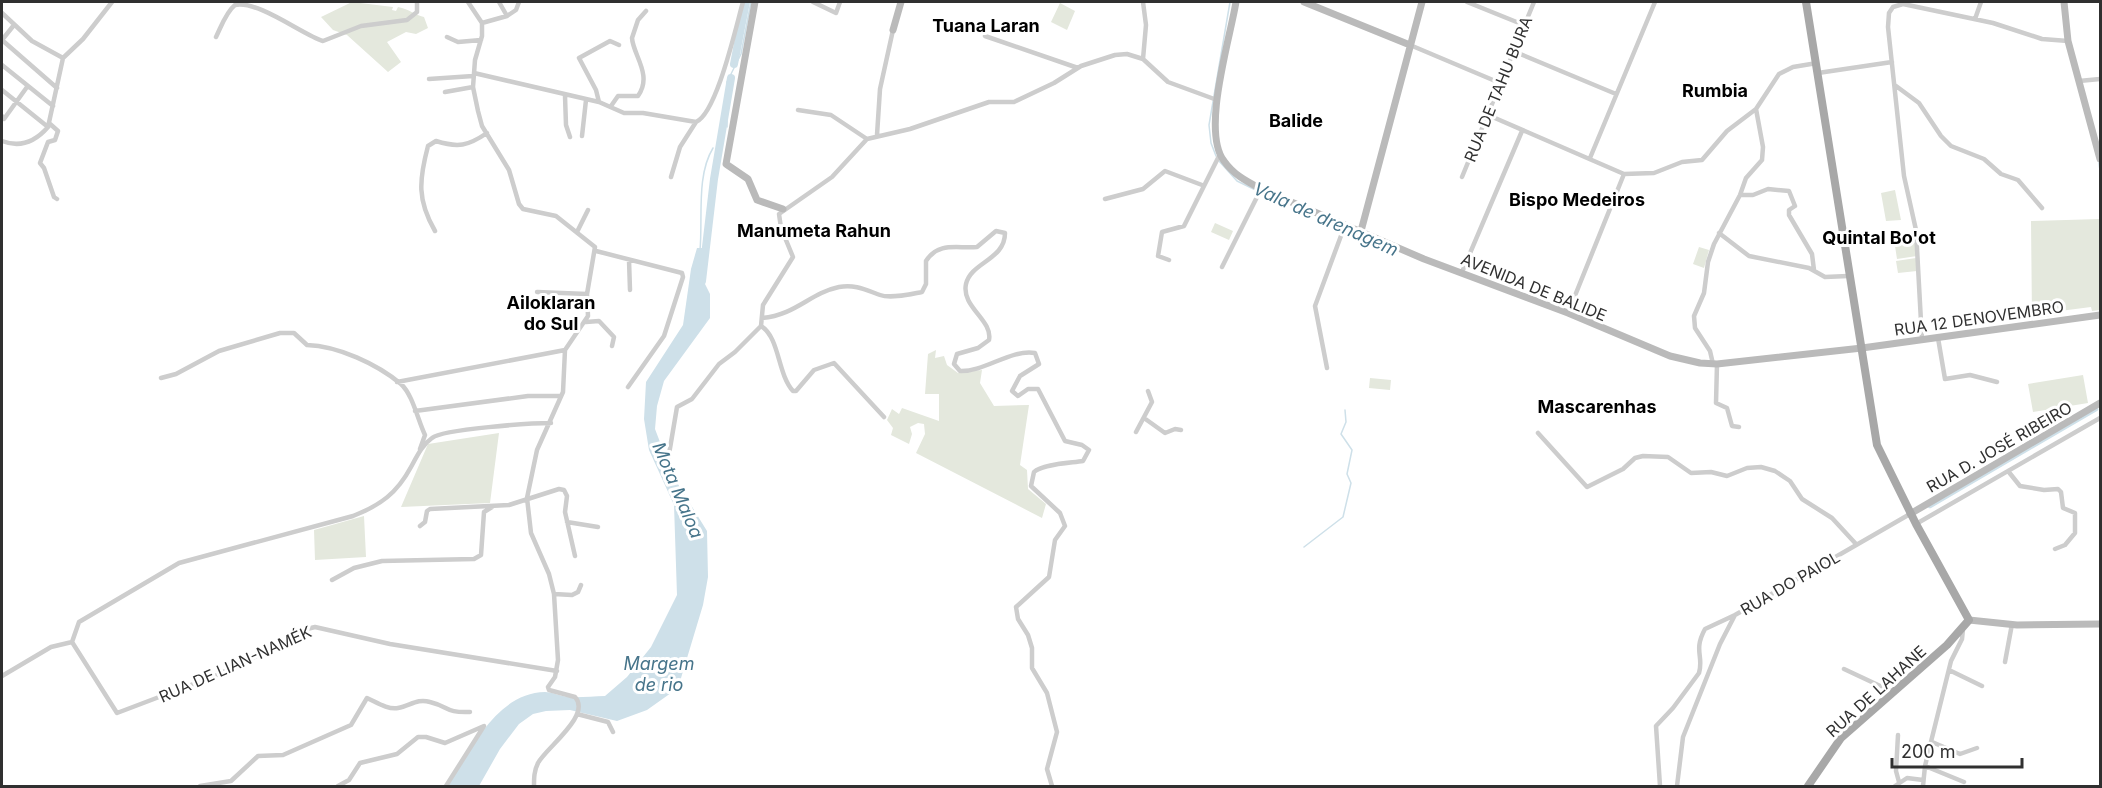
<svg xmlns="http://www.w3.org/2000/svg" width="2102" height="788" viewBox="0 0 2102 788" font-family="Inter,sans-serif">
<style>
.green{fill:#e4e8dd}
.water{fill:#cee0e9}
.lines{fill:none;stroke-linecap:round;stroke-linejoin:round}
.stream{stroke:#cee0e9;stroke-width:1.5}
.canal{stroke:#cee0e9;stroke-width:4.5}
.river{stroke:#cee0e9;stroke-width:8}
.street{stroke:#cdcdcd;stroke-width:4.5}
.secondary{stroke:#bababa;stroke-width:7}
.primary{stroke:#a8a8a8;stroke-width:8}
.labels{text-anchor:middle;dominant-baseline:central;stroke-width:6;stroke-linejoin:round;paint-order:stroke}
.street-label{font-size:16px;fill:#303030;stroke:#fff}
.neighbourhood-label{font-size:18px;font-weight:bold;fill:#000;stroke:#fff}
.water-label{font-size:18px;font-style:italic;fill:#46748a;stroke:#fff}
</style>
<rect width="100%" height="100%" fill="#fff"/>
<path class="green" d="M352,2L393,7L392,10L396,11L398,7C409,9 417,16 424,17L428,28L416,34L406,32L387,42L401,62L388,72L347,35L333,30L321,17Z
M1060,3L1075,11L1067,30L1051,22Z
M1895,190L1901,220L1886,221L1881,193Z
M2100,219V310L2092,311L2091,307L2060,311L2061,315L2032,319L2031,221Z
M1215,223L1233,231L1229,240L1211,232Z
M1915,243L1917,256L1897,259L1895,246Z
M1699,247L1709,250L1704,268L1693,264Z
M1916,258L1917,271L1898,273L1896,261Z
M936,350L935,358L944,356L947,365L958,373L982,370L980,383L994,406L1029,405L1020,465L1027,470L1028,489L1046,504L1042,518L916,453L925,434L924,424L918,423L910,427L912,434L909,444L891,435L893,428L887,420L892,409L899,414L902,408L939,421V394H925L928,354Z
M2083,375L2088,403L2033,412L2028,384Z
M1370,378L1391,380L1390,390L1369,388Z
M499,433L490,503L401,507L428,444Z
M364,516L366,557L315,560L314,530Z"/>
<path class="water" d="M697,248H702V278L710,294V318L664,381L657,406L655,429L673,476L707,531L708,577L703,605L678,688L647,710L617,721L570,710L546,711L533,714L519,724L500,749L479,786H448C470,751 496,693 545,692C552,692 560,696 568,697C580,698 593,696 605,696L627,677L651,647L677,595L674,505L649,450L644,419L646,382L683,325L691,269Z"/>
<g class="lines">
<path class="stream" d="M727,88V82L741,54L751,2
M727,127V121
M1216,156L1211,143L1209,125L1230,2
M1219,161L1237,181L1270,197
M2099,163L2100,171
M700,250C703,218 696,176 713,148
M1304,547L1343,517L1351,483L1347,474L1352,450L1341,434L1346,422L1345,410"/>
<path class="canal" d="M1930,506L2096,409"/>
<path class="river" d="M734,64L746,2
M702,281L714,179L731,78"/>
<path class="street" d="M468,2L482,23V36L475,60L473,87L478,111L482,126L509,170L519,204L523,209L556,216L595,247L587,294L588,316L565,350
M813,2L836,13L840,2
M1143,2L1146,25L1143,59
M1467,2L1524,25
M2,13L32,41L63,58L83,39L112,2
M507,16L516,10L519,2
M1975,19L1981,2
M482,23L507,16L499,2
M985,36L1078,68
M216,37C221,27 226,12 235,5C258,0 303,35 323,41L361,26L407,20L417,12V2
M447,37L458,42L481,40
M2,40L57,88
M2,40L14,25
M1410,45L1500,83
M1513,51L1616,94
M2,65L53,106
M474,73L599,102L624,113H643L696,122C717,113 736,26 743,2
M1818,73L1892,62
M429,79L473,76
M2079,81L2100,79
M1896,86L1919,103L1941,136L1951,146L1984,159L2001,174L2018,180L2042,208
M2,90L48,127L63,58
M445,92L473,87
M565,96L566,125L570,137
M599,102L596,90L579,58L610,41L619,45
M611,106L618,96H638C653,75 633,55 632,38L638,20L646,11
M798,110L831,115L867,139
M1488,115L1624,174
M2,116L4,119L27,87
M49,123L58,131L55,140L48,142L40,163L44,168L54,197L57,199
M877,135L880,89L893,30
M582,136L586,100
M2,141C20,148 35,142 48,127
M1590,158L1655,2
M671,177L680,147L696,122
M1462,177L1534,2
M1740,195H1753L1768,189L1789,191L1795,206L1789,210V215L1812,254L1814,270
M1105,199L1143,189L1165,171L1202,185
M435,231C417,200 419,180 428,146L436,141C458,148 468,146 487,133
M577,232L588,210
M1719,233L1749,256L1809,268L1825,277L1848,276
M596,251L682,273L683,277L664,336L628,387
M629,260L630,290
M1169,260L1158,256L1162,232L1184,226L1220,154
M1222,267L1261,189
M1462,272L1522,131
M537,292L587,294
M1568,313L1624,174L1654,173L1682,162L1702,160L1727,131L1756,109L1779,74L1793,67L1817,63
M762,318C796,315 810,293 839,287C855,284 866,290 880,295C891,299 911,294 922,292L926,284V261C939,241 958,249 977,247L996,231L1005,233C1005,260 971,262 966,284C961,307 993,320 989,340L978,348L957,354L954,364L960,371C985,372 1010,349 1035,353L1039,364L1020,376L1012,391L1018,396L1028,389H1038L1065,441L1082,445L1089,450L1083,461C1070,463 1042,464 1034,472L1031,486L1060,513L1065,526L1055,540L1049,577L1016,607L1018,619L1028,635L1032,648V668L1047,693L1057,732L1047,769L1052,786
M586,322L599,321L614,337L612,346
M761,326C780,338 777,373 793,391H796L814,370L834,363L884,417
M1938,338L1945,379L1970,375L1997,382
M1922,340L1916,230L1904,176L1888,27L1889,13L1893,7L1903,4L1993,23L2042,39L2068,41
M1713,364L1710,351L1695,328L1694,316L1704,293L1708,262L1714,244L1740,195L1746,178L1762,160L1763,147L1756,109
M1717,364L1716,403L1727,408L1732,426L1739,427
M1327,368L1315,306L1345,225
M161,378L176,374L219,351L280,333H294L307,345C338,346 377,364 401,384C413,395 418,421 425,435L420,449
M397,382L565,350
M415,411L528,396H561
M1144,418L1165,433L1175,429L1181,430
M551,423C532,423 443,429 432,438C422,445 417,456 411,467C397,493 381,505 353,516L179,563L79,622L72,642L117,713L217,675L265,652L303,630L315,627L390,644L557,671
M1136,432L1152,402L1148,391
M1538,433L1587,487L1623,469L1635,458L1643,456L1668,457L1691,473L1711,472L1727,476L1747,468L1761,467L1775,471L1790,481L1802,499L1832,518L1856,544
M668,460L677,407L692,399L719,364L735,352L761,326L763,305L793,257L781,228L779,214L832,177L867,139L910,129L989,102H1014L1054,83L1081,66L1115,55L1127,54L1143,59L1168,82L1217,100
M2008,471L2020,486L2044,490L2058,489L2061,492L2063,508L2075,513V533L2065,545L2055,549
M567,522L598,527
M1916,524L2100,418
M420,526L425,522L427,511L430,509L509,505L559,489L564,490L567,496L565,512L575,556
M332,580L354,568L382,561L474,559L481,555L484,512L492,507
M554,594L572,595L578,592L581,585
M1963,629L1962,639L1951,661L1925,766L1964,782
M2005,662L2012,624
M1844,669L1893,692
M1949,670L1982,686
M2,676L51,647L72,642
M577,714L608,722L613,732
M1898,735L1896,771L1899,782
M1932,742L1960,754L1977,748
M200,786L231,781L258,756L283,755L351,725L367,698C376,702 388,710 398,708C410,706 417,698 430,702C450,707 445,713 470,712
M338,786L349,780L360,763L397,754L418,737H426L445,743L484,726L446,786
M534,786C534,778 534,771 538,763C546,748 592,715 575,697L549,690L548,687L555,677L558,660L554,594L549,574L531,533L527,498L537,450L563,392L565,350
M1660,786L1656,726L1673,708L1699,673C1704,656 1693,651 1705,629L1735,615
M1677,786L1683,737L1720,644L1735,615L1910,514
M1895,786L1907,778L1923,780
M1923,786L1925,766"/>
<path class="secondary" d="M755,2L726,164L748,179L757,200L783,209
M1236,2C1230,39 1201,131 1224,161C1234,175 1246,181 1261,189L1424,259L1568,313L1670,356L1700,363L1717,364L1862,348L2100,315
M1304,2L1410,45
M2064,2L2068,41L2100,159
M893,30L901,2
M1361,231L1422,2
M1910,514L2100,403
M1969,620L2017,625L2100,624"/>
<path class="primary" d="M1806,2L1877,445L1916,524L1969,620L1947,645L1841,738L1808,786"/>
</g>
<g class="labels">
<g class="street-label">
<text transform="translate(1498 89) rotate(-68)">RUA DE TAHU BURA</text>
<text transform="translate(1534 287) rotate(22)">AVENIDA DE BALIDE</text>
<text transform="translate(1979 318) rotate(-8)">RUA 12 DENOVEMBRO</text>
<text transform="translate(1999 447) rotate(-30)">RUA D. JOSÉ RIBEIRO</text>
<text transform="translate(1790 583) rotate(-30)">RUA DO PAIOL</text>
<text transform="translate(235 664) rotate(-24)">RUA DE LIAN-NAMÉK</text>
<text transform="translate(1876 691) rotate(-42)">RUA DE LAHANE</text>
</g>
<g class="neighbourhood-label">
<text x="986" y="25">Tuana Laran</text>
<text x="1715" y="90">Rumbia</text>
<text x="1296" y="120">Balide</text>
<text x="1577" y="199">Bispo Medeiros</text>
<text x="814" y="230">Manumeta Rahun</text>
<text x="1879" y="237">Quintal Bo'ot</text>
<text x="551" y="302">Ailoklaran<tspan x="551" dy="21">do Sul</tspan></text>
<text x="1597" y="406">Mascarenhas</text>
</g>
<g class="water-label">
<text transform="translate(1326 219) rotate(24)">Vala de drenagem</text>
<text transform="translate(678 490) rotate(67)">Mota Maloa</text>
<text x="659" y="663">Margem<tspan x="659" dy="21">de rio</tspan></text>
</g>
</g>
<rect width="2102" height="788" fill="none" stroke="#303030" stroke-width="6"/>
<path d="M1892 758v9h130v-9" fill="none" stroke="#303030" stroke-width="3"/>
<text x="1901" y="758" font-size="18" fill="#303030" stroke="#ffffff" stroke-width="4.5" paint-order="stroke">200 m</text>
</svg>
